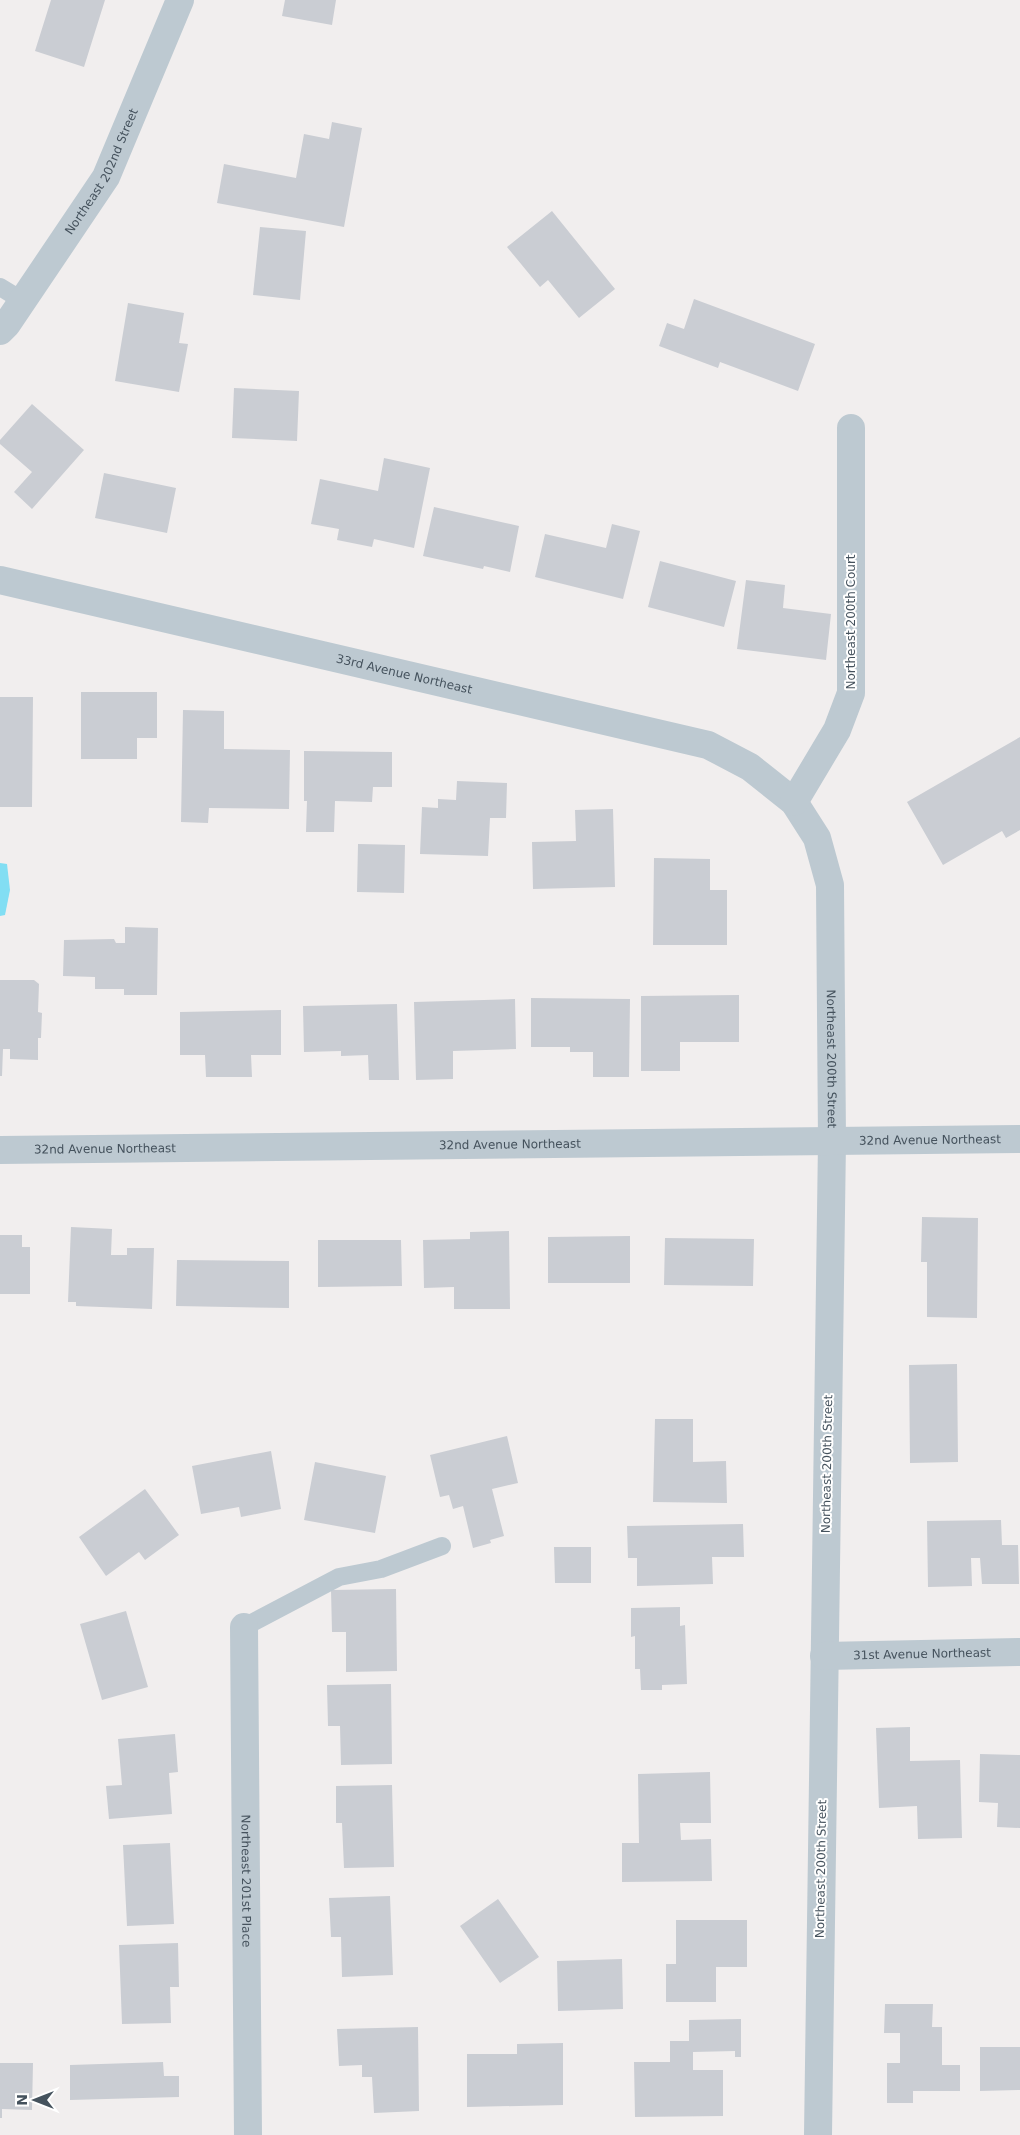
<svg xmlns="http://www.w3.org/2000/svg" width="1020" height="2135" viewBox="0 0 1020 2135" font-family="'DejaVu Sans',sans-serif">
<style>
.water{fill:#82def3}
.building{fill:#cacdd3}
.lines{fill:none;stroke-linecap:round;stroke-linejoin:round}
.service{stroke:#bdc9d1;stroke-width:18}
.minor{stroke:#bdc9d1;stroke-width:28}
.labels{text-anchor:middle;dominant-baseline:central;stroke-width:4;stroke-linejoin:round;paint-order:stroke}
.street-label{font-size:12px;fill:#45525d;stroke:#fff}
</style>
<rect width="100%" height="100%" fill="#f1eeee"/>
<path class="water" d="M0,863L7,864L10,890L5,915L0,916Z"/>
<path class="building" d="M51,0H105L84,67L35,51Z
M285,0H336L332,25L282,16Z
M332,122L362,128L344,227L217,203L224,164L296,178L304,134L329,139Z
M552,211L615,289L579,318L548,280L540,287L507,247Z
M260,227L306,231L300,300L253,295Z
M694,299L815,344L798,391L720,362L718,368L659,346L667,323L684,329Z
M128,303L184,313L179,343L188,344L179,392L115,381Z
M234,388L299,391L297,441L232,438Z
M32,404L84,450L32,509L14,492L32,472L0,444V440Z
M384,458L430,468L414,548L374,539L372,547L337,540L339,529L311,524L320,479L378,491Z
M104,473L176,488L167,533L95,518Z
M434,507L519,526L510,572L484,566L483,569L423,556Z
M612,524L640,531L623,599L535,577L545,534L606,548Z
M660,561L736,581L724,627L648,607Z
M746,580L785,585L783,608L831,614L826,660L737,649Z
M81,692H157V738H137V759H81Z
M0,697H33L32,807H0Z
M183,710L224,711V749L290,750L289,809L209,808L208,823L181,822Z
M1020,737V830L1006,838L1002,831L943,865L907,802Z
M304,751L392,752V787H373L372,802L335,801L334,832H306L307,801H304Z
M457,781L507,783L506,818H490L488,856L420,854L422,807L438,808V799L456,800Z
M613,809L615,887L533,889L532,842L576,841L575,810Z
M358,844L405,845L404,893L357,892Z
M654,858L710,859V890H727V945H653Z
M125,927L158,928L157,995H124V989H95V977L63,976L64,940L114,939L116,943H125Z
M0,980H34L39,984L38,1012L42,1013L41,1038H38V1060L10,1059V1049H3L2,1076H0Z
M739,995V1042H680V1071H641V996Z
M531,998L630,999L629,1077H593V1052H570V1047H531Z
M515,999L516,1049L453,1051V1079L416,1080L414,1002Z
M397,1004L399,1080H369L368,1055L341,1056V1051L304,1052L303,1006Z
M281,1010V1055H251L252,1077H206L205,1055H180V1012Z
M922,1217L978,1218L977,1318L927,1317V1262H921Z
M71,1227L112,1229L111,1255H127V1248H154L152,1309L76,1306V1302H68Z
M509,1231L510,1309H454V1287L424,1288L423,1240L470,1239V1232Z
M0,1235H22V1247H30V1294H0Z
M630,1236V1283H548V1237Z
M665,1238L754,1239L753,1286L664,1285Z
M318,1240H401L402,1286L318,1287Z
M177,1260L289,1261V1308L176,1306Z
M957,1364L958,1462L910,1463L909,1365Z
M655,1419H693V1462L726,1461L727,1503L653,1502Z
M507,1436L518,1483L492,1489L504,1536L490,1540L491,1543L473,1548L463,1506L453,1509L449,1495L440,1497L430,1455Z
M271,1451L281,1509L241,1517L239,1507L201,1514L192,1466Z
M315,1462L386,1476L375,1533L304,1520Z
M145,1489L179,1535L145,1560L139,1552L106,1576L79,1537Z
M1001,1520L1002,1545H1018L1019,1584H982L980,1558H971L972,1586L928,1587L927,1521Z
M743,1524L744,1557H712L713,1584L637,1586V1558H628L627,1526Z
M554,1547H591V1583H555Z
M396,1589L397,1671L346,1672V1632H332L331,1590Z
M680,1607V1626L685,1625L687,1684L662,1685V1690H641L640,1669H635V1636L631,1637V1608Z
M126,1611L148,1687L102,1700L80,1624Z
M391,1684L392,1764L341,1765L340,1726H328L327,1685Z
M910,1727V1761L960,1760L962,1838L918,1839L917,1806L879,1808L876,1728Z
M175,1734L178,1772L169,1773L172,1814L109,1819L106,1786L122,1785L118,1739Z
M980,1754L1020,1755V1828L997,1827L998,1803L979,1802Z
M710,1772L711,1823H680L681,1840L711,1839L712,1881L622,1882V1843H639L638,1774Z
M392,1785L394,1867L344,1868L342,1823H336V1786Z
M170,1843L174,1924L127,1926L123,1845Z
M390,1896L393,1975L342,1977L341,1937H331L329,1898Z
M498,1899L539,1957L500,1983L460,1926Z
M676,1920H747V1967H716V2002H666V1964H676Z
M178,1943L179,1987H170L171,2023L122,2024L119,1945Z
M622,1959L623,2009L558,2011L557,1961Z
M885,2004H933L932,2027H942V2065H960V2091H913V2103H887V2063H900V2033H884Z
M741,2019V2057H735V2051L693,2052V2070H723V2116L635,2117L634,2062H670V2041H689V2020Z
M418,2027L419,2111L374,2113L372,2077H362V2065L339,2066L337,2029Z
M563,2043V2105L467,2107V2054H517V2044Z
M980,2047H1020V2090L980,2091Z
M163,2062L164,2076H179V2097L70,2100V2065Z
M0,2063H33L32,2110L2,2109V2118H0Z"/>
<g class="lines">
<path class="service" d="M0,287L23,301
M244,1627L339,1577L381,1569L442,1546"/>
<g class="minor">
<path id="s1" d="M0,331L7,324L106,177L180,0"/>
<path id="s2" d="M0,580L708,745L750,767L794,802L817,838L830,885L832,1141L818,2135"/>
<path d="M794,802L837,730L851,693V428"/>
<path id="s3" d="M0,1150L1020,1139"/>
<path id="s4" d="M244,1627L248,2135"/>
<path id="s5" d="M824,1656L1020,1652"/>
</g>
</g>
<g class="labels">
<g class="street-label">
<text stroke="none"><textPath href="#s1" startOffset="190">Northeast 202nd Street</textPath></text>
<text transform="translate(851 622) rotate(-90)">Northeast 200th Court</text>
<text stroke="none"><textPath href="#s2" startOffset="415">33rd Avenue Northeast</textPath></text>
<text stroke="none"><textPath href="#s2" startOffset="1096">Northeast 200th Street</textPath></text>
<text stroke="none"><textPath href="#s3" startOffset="930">32nd Avenue Northeast</textPath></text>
<text stroke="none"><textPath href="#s3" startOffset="510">32nd Avenue Northeast</textPath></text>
<text stroke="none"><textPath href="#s3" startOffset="105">32nd Avenue Northeast</textPath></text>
<text transform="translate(827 1464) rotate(-89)">Northeast 200th Street</text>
<text stroke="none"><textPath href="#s5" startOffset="98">31st Avenue Northeast</textPath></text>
<text transform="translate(821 1869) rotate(-89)">Northeast 200th Street</text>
<text stroke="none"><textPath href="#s4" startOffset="254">Northeast 201st Place</textPath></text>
</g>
</g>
<g transform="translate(35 2100) rotate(270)" stroke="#ffffff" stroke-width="4" paint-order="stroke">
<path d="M0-4L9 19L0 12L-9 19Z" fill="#45525d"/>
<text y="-8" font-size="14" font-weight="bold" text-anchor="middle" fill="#45525d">N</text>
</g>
</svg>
